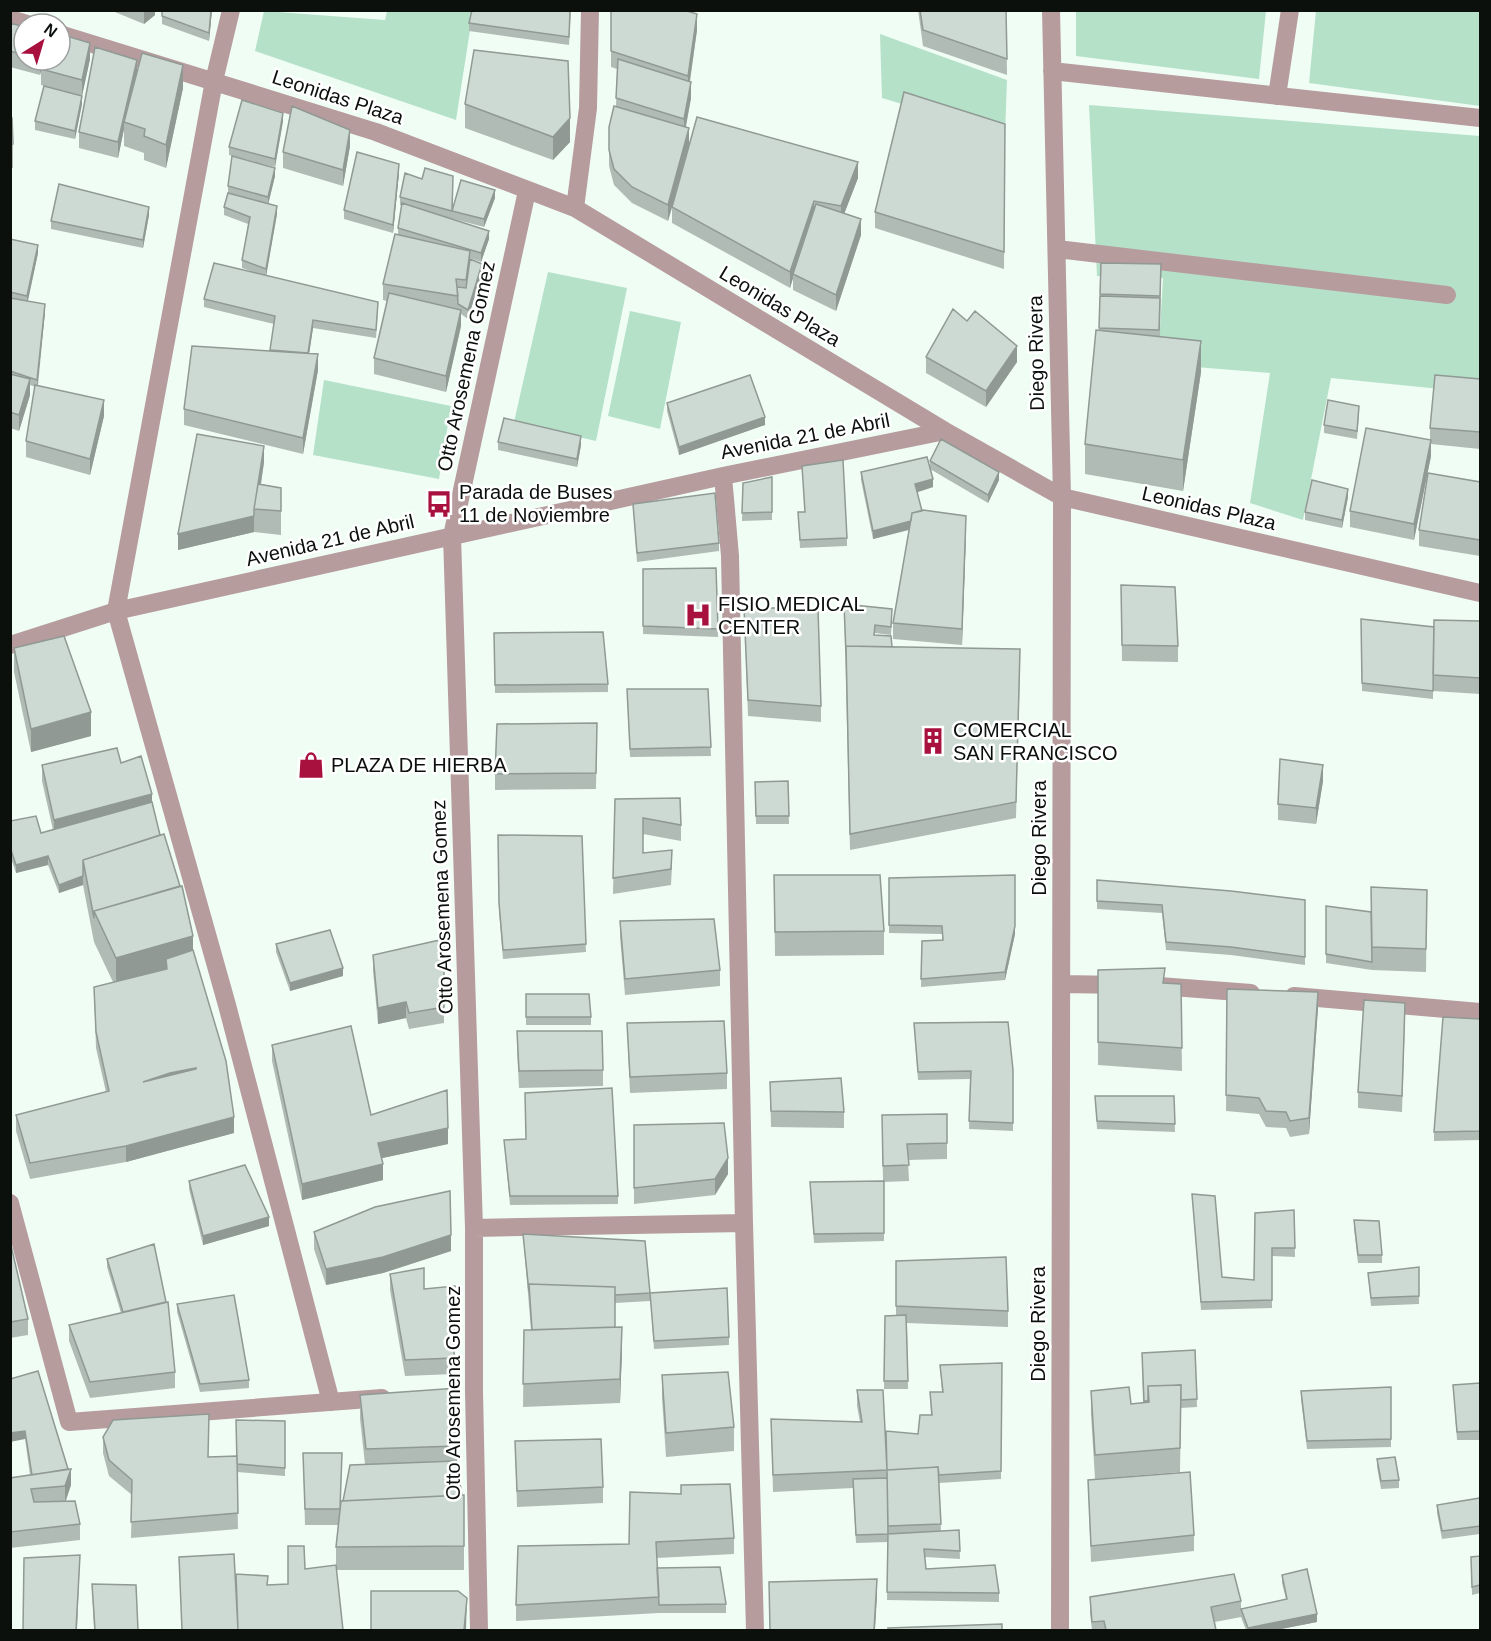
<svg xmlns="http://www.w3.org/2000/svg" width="1491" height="1641" viewBox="0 0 1491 1641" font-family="Helvetica,sans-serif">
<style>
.green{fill:#b6e1c9}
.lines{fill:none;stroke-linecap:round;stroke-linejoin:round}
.street{stroke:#b79c9e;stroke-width:18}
.wall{fill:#b0bbb5}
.shaded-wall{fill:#909994}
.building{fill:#cddad3;stroke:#909994;stroke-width:1.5;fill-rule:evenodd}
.labels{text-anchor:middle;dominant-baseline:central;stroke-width:5;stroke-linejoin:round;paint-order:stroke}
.street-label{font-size:20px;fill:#0b100d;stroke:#fff}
.poi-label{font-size:20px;fill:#0b100d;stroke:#fff;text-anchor:start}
</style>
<rect width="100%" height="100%" fill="#f0fdf5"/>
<path class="green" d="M264,11L385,20L387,11H473L456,120L255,51Z
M1076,11H1266L1259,79L1076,56Z
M1316,11H1480V106L1309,83Z
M880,34L1007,80L1005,135L882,98Z
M1089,105L1480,136V393L1331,378L1303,520L1250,503L1270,373L1158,364L1163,278L1097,276Z
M548,272L627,288L596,441L514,422Z
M630,311L681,322L660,429L608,416Z
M324,380L451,406L439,479L313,455Z"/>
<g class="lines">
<path class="street" d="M231,10L214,81L116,611L227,1005L331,1402
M1051,10L1062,497L1060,1630
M10,19L27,24
M60,34L376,132L575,208L945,431L1062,497L1480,593
M1052,71L1480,118
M1277,96L1290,10
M575,208L588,108L590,10
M1057,249L1447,295
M723,476L730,556L744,1223L755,1630
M10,645L116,611L723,476L945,431
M1061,984L1123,985
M1159,986L1251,993
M1294,996L1480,1012
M10,1203L69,1422L382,1398
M474,1228L744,1223
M479,1630L474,1391V1228L452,536L527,191"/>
</g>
<path class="wall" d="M110,10H155V15L144,24Z
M162,10H212L209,41L162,24Z
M472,10H571L569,45L469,31V23Z
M611,10L697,30L690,82L691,98L686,127L689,144L858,178L844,214L861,235L836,311L793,290V278L790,288L672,223V208L668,221L632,203L614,185L609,166V127L616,107L617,69L611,67Z
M918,10H1006L1007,75L923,46Z
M10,23L24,27V60L90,59L82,96L41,85V69L40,75L10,67Z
M137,75L183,88L166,168L144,160V153L124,146V129L118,158L79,148V132Z
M82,104L75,139L35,130V121Z
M465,104L570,142L553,160L465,128Z
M10,117L13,144V168H10Z
M283,121L275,167L229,155V147Z
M1005,124L1004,269L875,228V212Z
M350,146L343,186L283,168V152Z
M399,173L393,233L344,219V210Z
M275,176L268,204L277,214L266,275L378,310L376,338L313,328L309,353L318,370L303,454L184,425V409L270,351L274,324L204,307V299L253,272L242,268V260L248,224L224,215V207L228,193V186Z
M400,197L452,210L495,198L484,227L446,217L489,239L481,262L470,258L482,272L468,319L461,314V326L446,392L374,374V358L387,301L383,300V284L398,235V228L402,206L400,205Z
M149,215L143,248L51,229V221Z
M10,239L38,253L28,301L45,312L38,386L104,416L90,475L26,457V441L35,387L30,385V395L19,431L10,428Z
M1101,263L1161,280L1160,337L1201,372L1183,491L1085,474V444L1099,331Z
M926,357L1017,362L986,407L926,373Z
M1480,379V449L1431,444V456L1414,540L1350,527V511L1430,440V428Z
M667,403L765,425L679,455L667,411Z
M1359,414L1357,439L1324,433V425Z
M498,442L581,445L577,467L498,450Z
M930,461L999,480L988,503L930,469Z
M264,462L261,484L281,488V535L254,532L178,550Z
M861,472L933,487L917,492L922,511L966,532L962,645L893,639V623L909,530L873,539L861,480Z
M772,477V520L742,521L743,483Z
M1480,482V556L1419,546V530Z
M1348,497L1342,528L1305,520V512Z
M633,504L719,543V551L637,562Z
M798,512L847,538V546L800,548Z
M716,568L718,637L643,634V569Z
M1121,585L1178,646V662L1122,661Z
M844,604L892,617L891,635L875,633V635L892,647L1020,665L1016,818L850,850Z
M744,608L821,706V722L748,716Z
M1361,619L1434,627L1480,621V694L1433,691V699L1362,691Z
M494,633L608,684V692L495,693Z
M14,648L91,736L31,752L14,672Z
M627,689H708L711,756L630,757Z
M597,723L596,789L495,790V774Z
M121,763L152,802L160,835L193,950L234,1133L126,1162L30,1179L16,1131V1115L106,1092L96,1048L94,987L113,982L94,942L83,885L59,893L48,865L16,873L10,855V821L41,833L53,830L42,781V765Z
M788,781L789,824H756L755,782Z
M1323,781L1316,824L1278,820V804Z
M615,799L681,825V841L643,834V853L672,866L671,885L613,894Z
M498,835L582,836L586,952L503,959L499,911Z
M774,875L884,931V955L775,956Z
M889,878L1015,934L1005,980L921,987L922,941L942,940V934L889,933Z
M1097,880L1305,900V965L1231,955L1166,950L1162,913L1097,909Z
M1371,887L1427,890L1426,972L1372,970L1326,963V906L1372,956Z
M620,921L720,970V986L625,995L620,937Z
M444,939V1023L409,1029L406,1018L378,1024L373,971V955Z
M276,944L343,976L290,991L276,952Z
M1098,970L1165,983L1181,984L1182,1071L1098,1065Z
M1227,989L1318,1008L1309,1134L1290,1137L1286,1128L1266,1127L1259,1114L1226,1111Z
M526,994L591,1017V1025H526Z
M1405,1019L1402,1112L1358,1108V1092Z
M1480,1019V1140L1434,1141V1132Z
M627,1023L727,1073V1089L630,1093Z
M914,1023L1013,1070V1131L969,1129L970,1079L918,1080Z
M272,1045L371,1115L448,1144L382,1158L383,1180L302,1200L272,1061Z
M517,1047L603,1070V1086L519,1088Z
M770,1082L844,1112V1128L771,1127Z
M1095,1096H1174L1175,1132L1097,1129Z
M947,1114V1159L908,1160L909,1181L884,1182V1241L814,1243L810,1182L883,1181L882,1131Z
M634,1125L728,1174L715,1195L634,1204Z
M526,1139L618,1196V1204L510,1205L504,1140Z
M189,1181L269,1226L203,1245L189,1189Z
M1192,1194L1222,1277L1254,1280L1294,1210L1295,1257L1272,1256V1308L1201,1310Z
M1354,1220L1382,1255V1263H1358L1354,1228Z
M314,1232L451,1251L383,1273L326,1285L314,1249Z
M523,1234L650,1293V1301L615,1303V1327L622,1350L620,1403L523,1407L524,1330H531Z
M10,1241L28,1319V1335L10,1338Z
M107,1259L175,1372V1388L90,1398L69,1341V1325L121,1313L107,1267Z
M896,1261L1008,1311V1327L907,1323L908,1389H884L885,1316L896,1315Z
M1419,1267V1304L1371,1306L1368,1273Z
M390,1274L424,1289L455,1286L454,1374L405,1376L390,1290Z
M650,1293L729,1337V1345L654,1349Z
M177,1304L249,1380V1388L200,1392L177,1312Z
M1195,1350L1197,1407L1181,1408L1180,1472L1095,1479L1091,1414V1391L1131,1404L1143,1403L1142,1353Z
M1002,1363L1001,1479L939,1483L941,1531L959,1530L960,1559L925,1557L926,1569L999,1593V1602L887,1600L888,1542L856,1543L853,1488L773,1492L771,1419L860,1422L857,1406V1390L886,1456L918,1434L931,1415L930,1392H942L940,1365Z
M662,1375L734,1427V1451L666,1457L662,1398Z
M10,1379L71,1485L66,1501L80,1524V1540L10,1548V1478L30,1475L25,1439Z
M1480,1383V1440H1457L1453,1385Z
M1391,1387V1447L1307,1449L1301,1399V1391Z
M360,1395L458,1412L457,1463L462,1495H464V1570H336L343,1630L236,1589L288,1584L305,1569L336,1565V1547L338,1525H305L303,1453L341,1501H343L365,1464L360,1419Z
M285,1421V1476L237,1472L238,1529L131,1538L132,1495L109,1476L103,1453V1437L208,1457L236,1456Z
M515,1441L603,1487V1503L517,1507Z
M1377,1459L1399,1480V1488L1381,1489L1377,1467Z
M1088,1480L1194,1535V1551L1091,1562Z
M630,1492L734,1538V1554L657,1558V1568L726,1604V1613H659L516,1621V1605L629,1544Z
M1480,1498V1534L1442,1539L1437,1513V1505Z
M1480,1556V1593L1472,1595L1471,1557Z
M1282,1575L1317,1622L1276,1630H1246L1241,1617L1215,1622L1216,1630H1092L1090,1613V1597L1241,1601V1609L1286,1599L1282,1583Z
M92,1584L138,1630H94Z"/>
<path class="shaded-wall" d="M144,10H155V15L144,24Z
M211,10H212L209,41V33Z
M697,14V30L688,92V76Z
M90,43V59L82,96V80Z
M40,60H44L40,75Z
M137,60V77L124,122V129L118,158V142Z
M183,65V88L166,168V145Z
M691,82V98L684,135V119Z
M82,96V104L75,139V131Z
M283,113V121L275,167V159Z
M570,118V142L553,160V137Z
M689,128V144L668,221V205Z
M350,130V146L343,186V170Z
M858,162V178L841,222V206Z
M399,164V173L393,233V225Z
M275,168V176L268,205V197Z
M495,190V198L484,227V219Z
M814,201V217L793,274V278L790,288V272Z
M277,206V214L266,277V269Z
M149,207V215L143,248V240Z
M861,219V235L836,311V295Z
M489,231V239L481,262V253Z
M38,245V253L27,304V296Z
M482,264V272L468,319V310Z
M45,304V312L37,388V380Z
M461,310V326L446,392V376Z
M313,320V328L308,362V353Z
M1201,341V372L1183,491V460Z
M1017,346V362L986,407V391Z
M318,354V370L303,454V438Z
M30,379V395L19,431V415Z
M104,400V416L90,475V459Z
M765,417V425L679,455V447Z
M581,436V445L577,467V459Z
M1431,440V456L1414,540V524Z
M264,446V462L257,509H255Z
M999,472V480L988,503V495Z
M933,479V487L915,493V484Z
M1348,489V497L1342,528V520Z
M254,516V532L178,550V534Z
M966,516V532L962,645V629Z
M923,518V526L873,539V531Z
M91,712V736L31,752V729Z
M1323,765V781L1316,824V808Z
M152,794V810L54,836V820Z
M48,856V865L16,873V865Z
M83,876V885L59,893V885Z
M1015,883V934L1005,980V972Z
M193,936V966L166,959V974L116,988V958Z
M343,968V976L290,991V983Z
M1318,992V1008L1309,1134V1118Z
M406,1002V1018L378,1024V1008Z
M196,1068V1084L143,1082L170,1073Z
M234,1117V1133L126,1162V1146Z
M448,1128V1144L378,1159V1143Z
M728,1158V1174L715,1195V1179Z
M383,1164V1180L302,1200V1184Z
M269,1217V1226L203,1245V1236Z
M451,1235V1251L383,1273L326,1285V1269Z
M622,1327V1350L620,1403V1379Z
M458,1388V1412L456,1469V1446Z
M25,1431V1439L10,1442V1433Z
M71,1469V1485L65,1502V1486Z
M80,1555L77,1630H76Z
M877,1579V1596L875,1630H874Z
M467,1598L466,1630H464Z
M1317,1614V1622L1276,1630H1248V1628Z"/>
<path class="building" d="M162,10H211L209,33L162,16Z
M472,10H570L569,37L469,23Z
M611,10H684L697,14L688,76L611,51Z
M920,10H1006L1007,59L923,30Z
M10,23L24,27V55L10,51Z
M60,34L90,43L82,80L41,69L44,60H60Z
M95,47L137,60L118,142L79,132Z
M474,50L568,61L570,118L553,137L465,104Z
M142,53L183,65L166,145L144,136L145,129L124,122Z
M618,59L691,82L684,119L616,98Z
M44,86L82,96L75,131L35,121Z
M904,92L1005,124L1004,252L875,212Z
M242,100L283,113L275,159L229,147Z
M292,106L350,130L343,170L283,152Z
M614,106L689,128L668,205L632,187L614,169L609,150V127Z
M10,117L12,118L13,144L10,145Z
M697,117L858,162L841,206L814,201L790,272L672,207Z
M357,152L399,164L393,225L344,210Z
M232,156L275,168L268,197L228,186Z
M425,168L453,176L452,211L400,197L405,173L422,179Z
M461,180L495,190L484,219L452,211Z
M59,184L149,207L143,240L51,221Z
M228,193L277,206L266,269L242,260L250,217L224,207Z
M402,203L489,231L481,253L398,228Z
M816,204L861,219L836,295L793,274Z
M395,234L470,251L466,280L456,279L458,296L383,284Z
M10,239L38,245L27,296L10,292Z
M470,259L482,264L468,310L458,304L457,287L466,288Z
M214,263L378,302L376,330L313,320L308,353L270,350L275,316L204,299Z
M1101,263L1161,264L1160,296L1100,294Z
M389,293L461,310L446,376L374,358Z
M1100,296L1160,298L1159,330L1099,328Z
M10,298L45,304L37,380L10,371Z
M953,309L967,321L975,311L1017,346L986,391L926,357Z
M1096,330L1201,341L1183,460L1085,444Z
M192,346L318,354L303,438L184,409Z
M10,374L30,379L19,415L10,412Z
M750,375L765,417L679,447L667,403Z
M1435,375L1480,379V432L1430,428Z
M35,385L104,400L90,459L26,441Z
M1328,400L1359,406L1357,431L1324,425Z
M504,418L581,436L577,459L498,442Z
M1366,428L1431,440L1414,524L1350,511Z
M197,434L264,446L254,509V516L178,534Z
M941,439L999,472L988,495L930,461Z
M927,457L933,479L915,484L922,511L912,513L911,521L873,531L861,472Z
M843,460L847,538L800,540L798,512H805L802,466Z
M1428,473L1480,482V540L1419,530Z
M772,477V512L742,513L743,483Z
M1312,480L1348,489L1342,520L1305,512Z
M258,484L281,488V511L254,509Z
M715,493L719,543L637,553L633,504Z
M923,510L966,516L962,629L893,623L912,513Z
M716,568L718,629L643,626V569Z
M1121,585L1175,587L1178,646L1122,645Z
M844,604L892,609L891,627L875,625L874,635L891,636L892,647L846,646V654Z
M744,608H818L821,706L748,700Z
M1361,619L1434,627L1433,691L1362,683Z
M1434,620L1480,621V678L1433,675Z
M603,632L608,684L495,685L494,633Z
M64,636L91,712L31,729L14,648Z
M846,646L1020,649L1016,802L850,834Z
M627,689H708L711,747L630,749Z
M597,723L596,773L495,774L497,724Z
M117,748L121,763L141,756L152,794L54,820L42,765Z
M1280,759L1323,765L1316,808L1278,804Z
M788,781L789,816H756L755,782Z
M680,798L681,825L643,818V853L672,850L671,869L613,878L615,799Z
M152,802L160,835L83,860V876L59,885L48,856L16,865L10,847V821L36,816L41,833Z
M164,834L180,886L94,911V918L83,860Z
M498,835L582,836L586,944L503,950L499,903Z
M774,875H880L884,931L775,932Z
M1015,875V926L1005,972L921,979L922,941L943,940L942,926L889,925V878Z
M1097,880L1231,891L1305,900V957L1231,947L1166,942L1162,905L1097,901Z
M182,886L193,936L116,958L94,911Z
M1371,887L1427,890L1426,949L1372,947Z
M1326,906L1371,912L1372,962L1326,954Z
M714,919L720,970L625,979L620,921Z
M330,930L343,968L290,983L276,944Z
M444,939V1007L409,1013L406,1002L378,1008L373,955Z
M193,950L226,1061L234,1117L126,1146L30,1163L16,1115L109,1091L96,1032L94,987L167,969L166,959ZM196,1068V1069L143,1082L170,1073Z
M1165,968L1163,983L1181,984L1182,1048L1098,1042V970Z
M1227,989L1318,992L1309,1118L1290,1121L1286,1112L1266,1111L1259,1098L1226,1095Z
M526,994H589L591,1017H526Z
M1364,1000L1405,1003L1402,1096L1358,1092Z
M1443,1017L1480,1019V1131L1434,1132Z
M724,1021L727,1073L630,1077L627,1023Z
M1008,1022L1013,1070V1123L969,1121L971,1071L918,1072L914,1023Z
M351,1026L371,1115L447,1090L448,1128L378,1143L383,1164L302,1184L272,1045Z
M517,1031H602L603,1070L519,1071Z
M841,1078L844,1112L771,1111L770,1082Z
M612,1088L618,1196H510L504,1140L526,1139L525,1093Z
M1095,1096H1174L1175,1124L1097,1121Z
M947,1114V1143L907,1144L909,1165L883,1166L882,1115Z
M724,1123L728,1158L715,1179L634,1188V1125Z
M245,1165L269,1217L203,1236L189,1181Z
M884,1181V1233L814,1234L810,1182Z
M450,1191L451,1235L383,1257L326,1269L314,1232L375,1207Z
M1192,1194L1215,1196L1222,1277L1254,1280L1255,1213L1294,1210L1295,1248H1272V1300L1201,1302Z
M1354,1220L1379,1221L1382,1255H1358Z
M523,1234L645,1241L650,1293L615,1295V1287L529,1284V1292Z
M10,1241L28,1319L10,1322Z
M154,1244L166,1302L123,1312L107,1259Z
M1006,1257L1008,1311L896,1306V1261Z
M1419,1267V1296L1371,1298L1368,1273Z
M424,1268V1289L455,1286L454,1358L405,1360L390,1274Z
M529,1284L615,1287V1327L532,1330Z
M727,1288L729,1337L654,1341L650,1293Z
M234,1295L249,1380L200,1384L177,1304Z
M168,1302L175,1372L90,1382L69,1325Z
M906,1315L908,1381H884L885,1316Z
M622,1327L620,1379L523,1384L524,1330Z
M1195,1350L1197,1399L1181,1400V1385L1148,1386V1401H1144L1142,1353Z
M1002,1363L1001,1471L939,1475L938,1467L887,1470L886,1431L918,1434L920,1415H932L930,1392H943L940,1365Z
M38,1371L68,1469L32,1475L25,1431L10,1433V1379Z
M728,1372L734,1427L666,1433L662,1375Z
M1480,1383V1431L1457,1432L1453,1385Z
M1181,1385L1180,1448L1095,1455L1091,1391L1129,1387L1131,1404L1149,1402L1148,1386Z
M1391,1387V1439L1307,1441L1301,1391Z
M458,1388L456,1446L366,1449L360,1395Z
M857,1390H883L887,1470L773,1475L771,1419L862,1422Z
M209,1414L208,1457L237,1456L238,1513L131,1522L132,1480L109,1460L103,1437L113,1420Z
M236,1420L285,1421V1468L237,1464Z
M601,1439L603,1487L517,1491L515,1441Z
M303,1453H342L340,1509H305Z
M1395,1457L1399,1480L1381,1481L1377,1459Z
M456,1461L462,1495L343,1501L350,1465Z
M938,1467L941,1524L888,1526L887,1470Z
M71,1469L65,1486L31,1489L34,1502L75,1501L80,1524L10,1532V1478Z
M887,1470L888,1534L856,1535L853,1479L887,1478Z
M1190,1472L1194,1535L1091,1546L1088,1480Z
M730,1484L734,1538L656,1542L659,1597L516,1605L518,1546L629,1544L630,1492L681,1494V1485Z
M464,1495V1546L336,1547L341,1501Z
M1480,1498V1526L1442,1531L1437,1505Z
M959,1530L960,1551L924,1549L926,1569L995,1565L999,1593L887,1592L888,1534Z
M288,1546H304L305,1569L336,1565L343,1630H238L236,1574L268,1576L267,1585L288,1584Z
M234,1554L238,1630H182L179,1557Z
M80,1555L76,1630H23L24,1558Z
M1480,1556V1585L1472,1587L1471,1557Z
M720,1567L726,1604L659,1605L657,1568Z
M1307,1569L1317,1614L1248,1628L1241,1609L1287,1599L1282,1575Z
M1234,1574L1241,1601L1211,1607L1216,1630H1106L1104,1621L1092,1622L1090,1597Z
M877,1579L874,1630H770L769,1582Z
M92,1584L136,1585L138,1630H95Z
M371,1591H458L467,1598L464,1630H371Z
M1002,1624V1630H888V1628Z"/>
<defs>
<symbol id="bus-bare" viewBox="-9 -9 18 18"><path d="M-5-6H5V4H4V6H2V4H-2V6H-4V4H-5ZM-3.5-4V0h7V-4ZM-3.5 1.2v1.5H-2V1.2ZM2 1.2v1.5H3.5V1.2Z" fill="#a8103e" stroke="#fff" stroke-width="2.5" paint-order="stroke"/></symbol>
<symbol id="hospital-bare" viewBox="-9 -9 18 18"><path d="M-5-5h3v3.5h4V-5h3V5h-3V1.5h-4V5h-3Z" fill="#a8103e" stroke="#fff" stroke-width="2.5" paint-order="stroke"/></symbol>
<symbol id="building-bare" viewBox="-9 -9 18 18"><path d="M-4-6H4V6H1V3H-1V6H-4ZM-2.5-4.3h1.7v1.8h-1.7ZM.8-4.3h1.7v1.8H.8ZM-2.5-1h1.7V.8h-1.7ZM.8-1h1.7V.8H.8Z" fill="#a8103e" stroke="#fff" stroke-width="2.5" paint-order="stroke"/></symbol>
<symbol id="shop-bare" viewBox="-9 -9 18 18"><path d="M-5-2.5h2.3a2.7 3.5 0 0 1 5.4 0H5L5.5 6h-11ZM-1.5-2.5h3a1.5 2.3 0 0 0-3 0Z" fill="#a8103e" stroke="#fff" stroke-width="2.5" paint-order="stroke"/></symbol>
</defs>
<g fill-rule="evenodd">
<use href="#bus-bare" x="420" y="485" width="38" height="38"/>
<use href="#hospital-bare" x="679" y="596" width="38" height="38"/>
<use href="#building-bare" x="914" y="722" width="38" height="38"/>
<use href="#shop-bare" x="292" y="746" width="38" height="38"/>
</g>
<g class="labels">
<g class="street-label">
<text transform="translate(338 97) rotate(18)">Leonidas Plaza</text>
<text transform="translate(780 306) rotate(31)">Leonidas Plaza</text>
<text transform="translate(1036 353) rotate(-91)">Diego Rivera</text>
<text transform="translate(466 366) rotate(-78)">Otto Arosemena Gomez</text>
<text transform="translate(805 436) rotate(-11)">Avenida 21 de Abril</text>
<text transform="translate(1209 508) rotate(13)">Leonidas Plaza</text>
<text transform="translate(330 540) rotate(-13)">Avenida 21 de Abril</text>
<text transform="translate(1039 838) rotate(-90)">Diego Rivera</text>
<text transform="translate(442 907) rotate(-92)">Otto Arosemena Gomez</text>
<text transform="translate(1038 1324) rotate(-90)">Diego Rivera</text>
<text transform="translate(453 1393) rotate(-90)">Otto Arosemena Gomez</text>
</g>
<g class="poi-label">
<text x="459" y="492">Parada de Buses<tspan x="459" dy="23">11 de Noviembre</tspan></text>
<text x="718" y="604">FISIO MEDICAL<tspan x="718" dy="23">CENTER</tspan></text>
<text x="953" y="730">COMERCIAL<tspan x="953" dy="23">SAN FRANCISCO</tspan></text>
<text x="331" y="765">PLAZA DE HIERBA</text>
</g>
</g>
<rect width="1491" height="1641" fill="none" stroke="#0b100d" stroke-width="24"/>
<g transform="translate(42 42) rotate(37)"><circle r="28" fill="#ffffff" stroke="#9d9f9e" stroke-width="1.5"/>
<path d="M0-4.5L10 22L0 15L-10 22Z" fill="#a8103e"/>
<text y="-9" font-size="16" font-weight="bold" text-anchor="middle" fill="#0b100d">N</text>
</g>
</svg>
